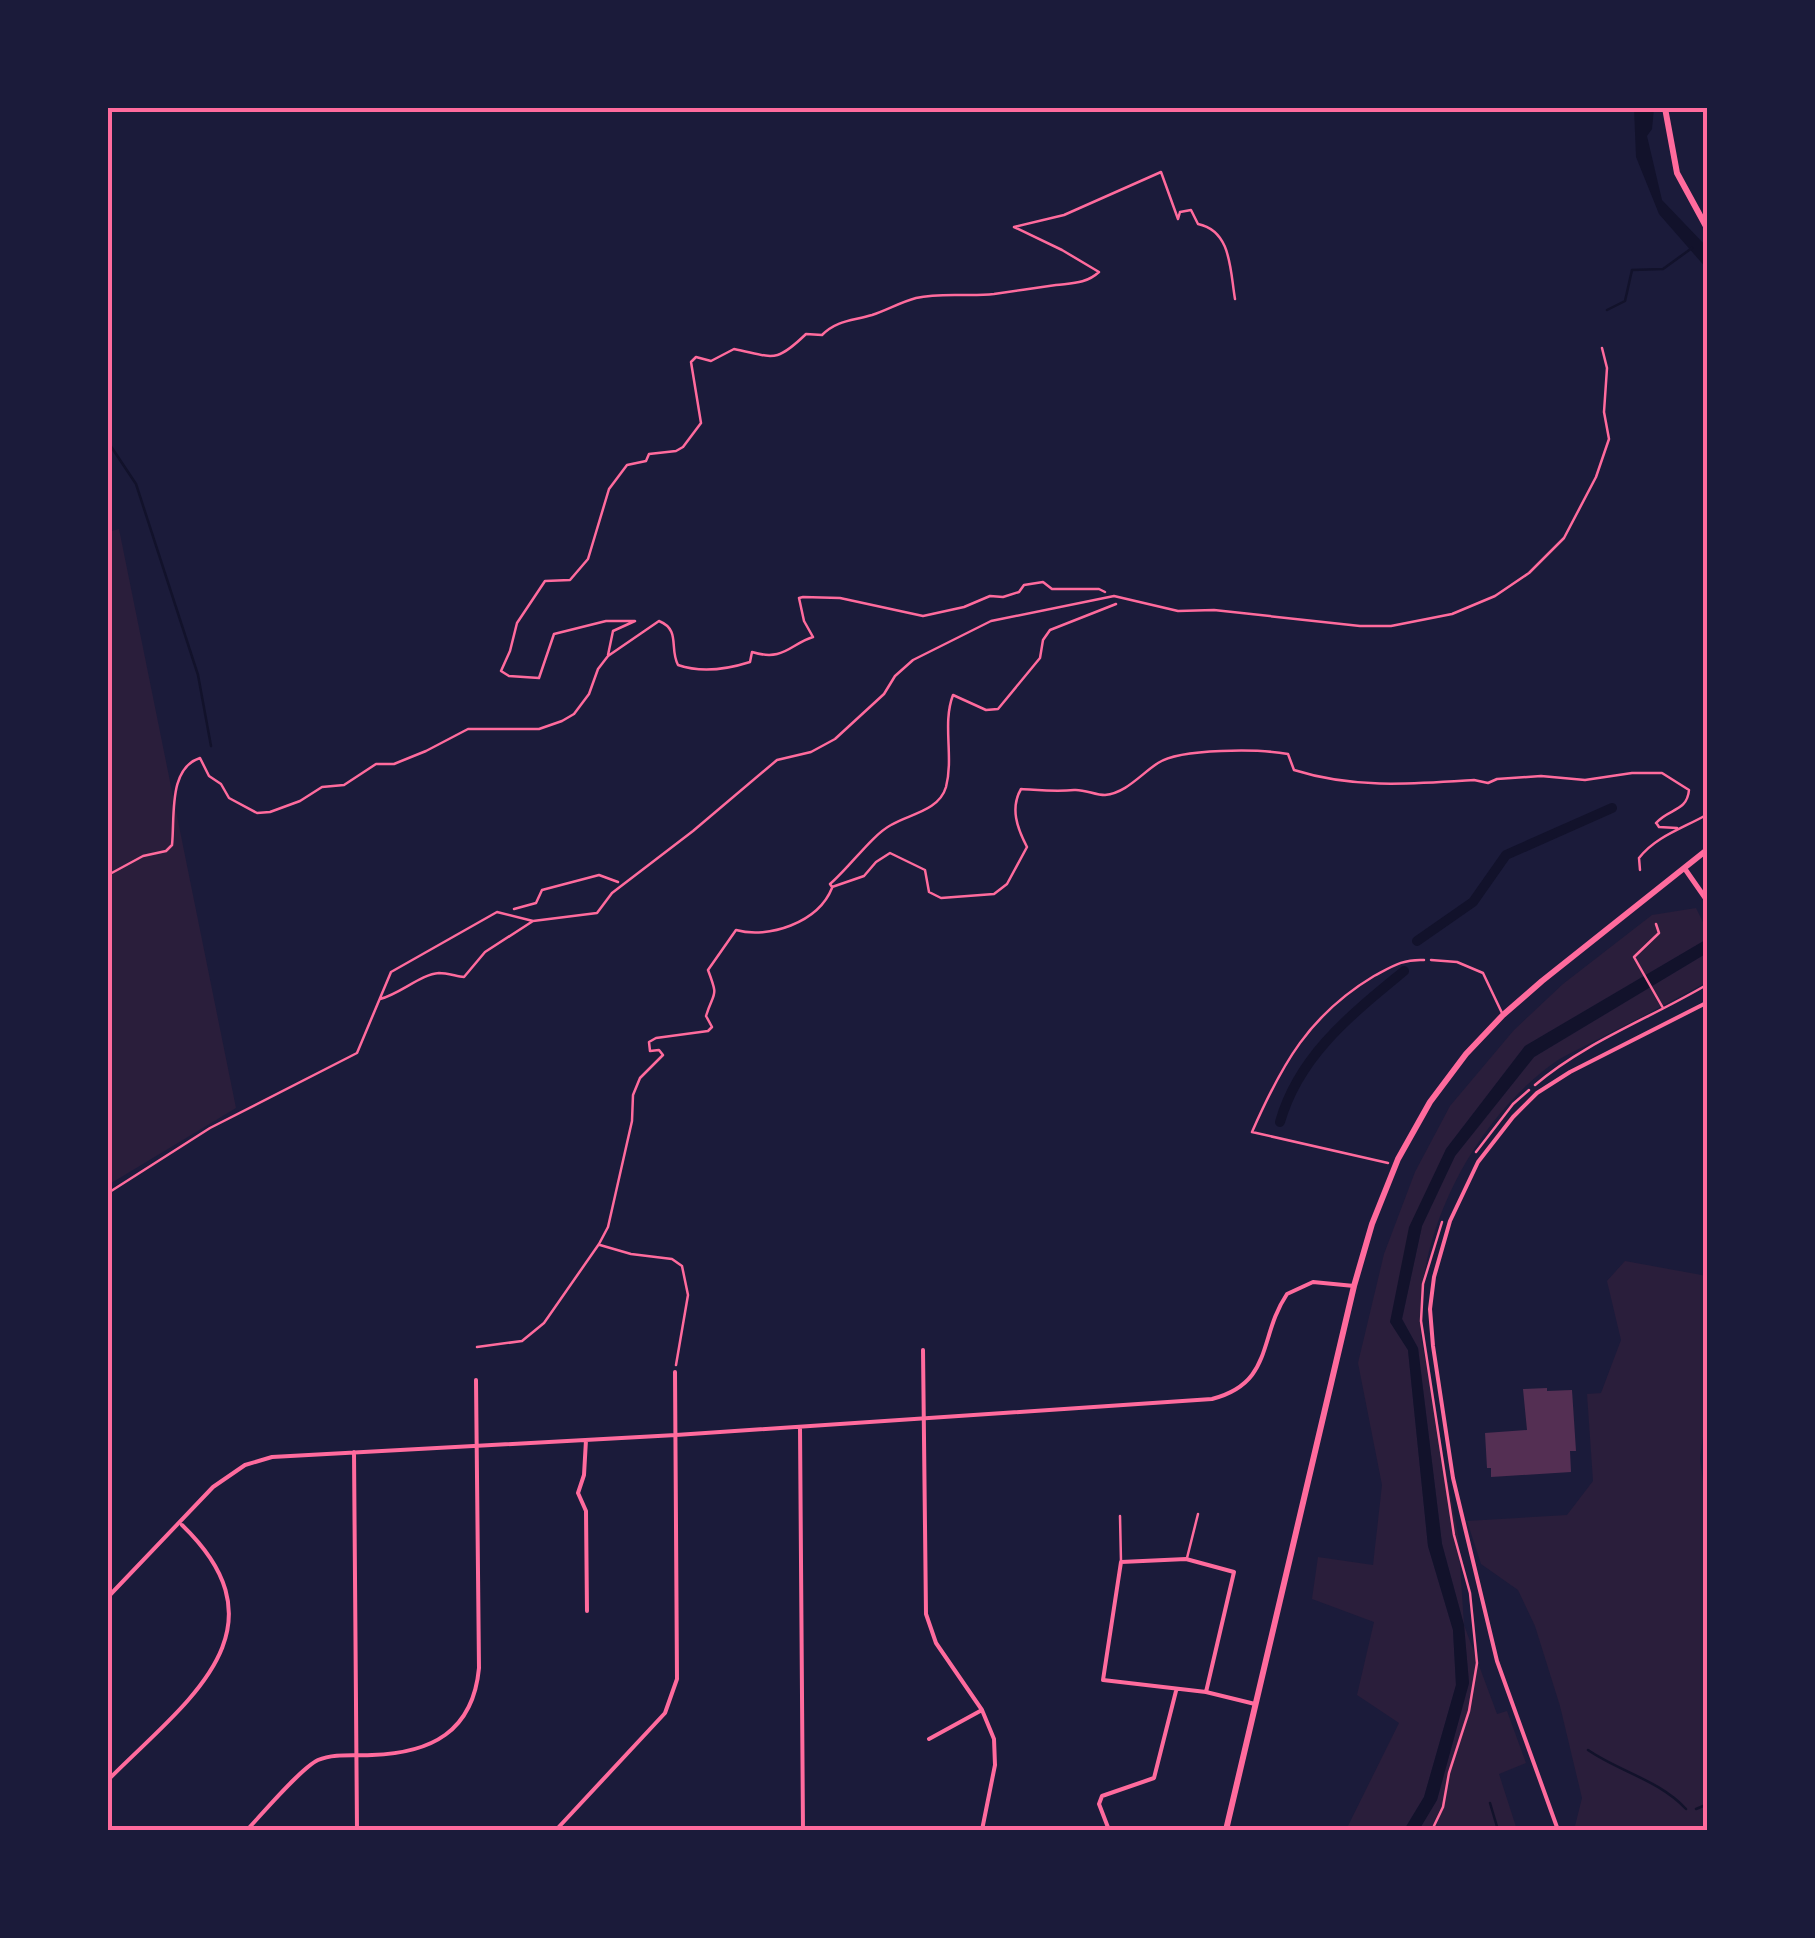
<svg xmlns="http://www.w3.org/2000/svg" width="1815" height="1938" viewBox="0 0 1815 1938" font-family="'Titillium Web',sans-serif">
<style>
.green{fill:#2a1e3b}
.water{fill:#12122b}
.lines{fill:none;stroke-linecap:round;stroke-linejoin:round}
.stream{stroke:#12122b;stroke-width:2.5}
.canal{stroke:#12122b;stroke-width:10}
.building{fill:#542f53}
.path{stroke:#ff6b9d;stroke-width:2.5}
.service{stroke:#ff6b9d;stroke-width:2.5}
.minor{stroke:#ff6b9d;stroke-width:4}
.tertiary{stroke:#ff6b9d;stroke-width:5}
.primary{stroke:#ff6b9d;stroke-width:6}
.neatline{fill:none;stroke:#ff6b9d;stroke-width:4}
</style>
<rect width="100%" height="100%" fill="#1b1b3a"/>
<path class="green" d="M119,529L236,1108L108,1185V532Z
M1696,908L1707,930V939L1525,1046L1446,1149L1390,1322L1408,1350L1428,1546L1453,1630L1456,1685L1424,1797L1404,1830H1346L1399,1723L1357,1695L1374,1622L1312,1599L1318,1557L1373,1565L1382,1485L1358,1363L1384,1254L1415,1172L1450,1106L1514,1030L1563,984L1652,915Z
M1707,953V982C1674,1000 1640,1018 1606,1035C1590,1044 1573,1051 1558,1060C1474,1118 1413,1236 1421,1337L1458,1535L1464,1625L1497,1714L1507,1711L1526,1763L1499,1774L1517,1830H1419L1437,1800L1469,1683L1464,1625L1442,1544L1418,1348L1402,1319L1422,1226L1455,1156L1534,1057Z
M1625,1261L1707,1276L1708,1401L1700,1458L1708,1520L1707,1830H1574L1582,1798L1560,1706L1535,1626L1518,1590L1481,1564L1467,1521L1567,1515L1593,1481L1587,1394L1601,1393L1621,1340L1607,1281Z"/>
<path class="water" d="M1634,108H1654L1652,129L1647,136L1662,200L1707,247V269L1659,214L1636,157Z
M1707,939V953L1534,1057L1455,1156L1422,1226L1402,1319L1418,1348L1442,1544L1464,1625L1469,1683L1437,1800L1419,1830H1404L1424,1797L1456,1685L1453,1630L1428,1546L1408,1350L1390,1322L1409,1227L1446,1149L1525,1046Z"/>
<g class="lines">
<path class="stream" d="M1607,310L1625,301L1632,270L1663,269L1692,248
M108,442L136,484L198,675L211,746
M1588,1750C1620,1772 1659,1780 1686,1809
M1490,1803L1498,1830
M1696,1809L1708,1804"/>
<path class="canal" d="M1417,941L1473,902L1506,855L1612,808
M1280,1122C1299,1055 1352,1014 1404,971"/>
</g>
<path class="building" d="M1547,1388V1391L1572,1390L1576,1451H1570L1571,1472L1491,1477V1468H1487L1485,1433L1527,1430L1523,1389Z"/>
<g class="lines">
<path class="path" d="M1116,604L1050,630L1043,640L1040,658L998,709L986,710L953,695C942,724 954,756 946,787C939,811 909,814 891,825C872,835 849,868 830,884L832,887L864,876L876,862L890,853L925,870L929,892L941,898L994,894L1007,884L1027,847C1017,828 1010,808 1021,789C1040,790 1055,792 1074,790C1084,789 1095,795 1105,795C1126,793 1141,774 1158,763C1181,748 1260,749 1288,754L1294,770C1354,789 1413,784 1474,780L1488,783L1497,779L1541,776L1585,780L1632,773H1662L1689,790C1687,812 1669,808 1656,823
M608,655L613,631L635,621H606L554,634L539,678L509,676L501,671L510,651L517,623L545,581L570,580L588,559L609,489L627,465L646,461L649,454L676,451L683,447L701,423L691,362L696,357L711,361L734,349C774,357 775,364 806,334L822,335C837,320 852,321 872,315C887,310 901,302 916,298C942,292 968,297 994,294C1015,291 1035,288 1056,285C1072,283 1086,284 1099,272L1062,250L1014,227L1064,215L1161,172L1178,219L1180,212L1191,210L1198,224C1232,231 1230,271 1235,299
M1657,824L1659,827L1677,828
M1640,870L1639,858C1656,836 1684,828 1708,814
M108,875L143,856L166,851L172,845C175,817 168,768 200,758L209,776L221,784L229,798L257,813L270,812L300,801L322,787L344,785L376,764H394L426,751L468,729H539L562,721L574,714L589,694L598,669L608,656L659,621C681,630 669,648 678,665C701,673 728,669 750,662L752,652C784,662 790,644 813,637L804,621L799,598L803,597L840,598L923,616L964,607L990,596L1003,597L1019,592L1024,585L1043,582L1052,589H1099L1105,592
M514,909L536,903L542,890L599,875L618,882
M1656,924L1659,933L1634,957L1663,1008
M1535,1085C1585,1042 1651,1018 1708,984
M1476,1152L1513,1104L1529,1090
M1388,1163L1252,1132C1282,1064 1309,1015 1374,976C1393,966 1403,959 1424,960
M600,1245L631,1254L672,1259L682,1266L688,1295L676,1365
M477,1347L522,1341L544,1323L599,1244L608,1227L632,1121L633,1095L640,1078L663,1055L659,1050L650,1051L649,1042L656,1038L708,1031L712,1027L706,1016C714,990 719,999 708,970L736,930C768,939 818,923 832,888
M1432,1830L1443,1807L1449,1773L1469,1711L1477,1663L1470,1593L1454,1535L1421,1321L1423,1284L1442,1222"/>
<path class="service" d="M1431,960L1457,962L1483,973L1502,1013
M380,999C400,994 421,974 439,973C447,973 456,976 464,977L485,952L533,921L597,913L612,893L693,831L777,760L811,752L835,739L884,694L895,676L913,660L991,621L1114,596L1178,611L1214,610L1360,626H1391L1452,614L1495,596L1529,573L1564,538L1596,477L1609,439L1604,412L1607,368L1602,348
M108,1193L210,1128L357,1053L391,972L497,912L533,921
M1120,1516L1121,1561
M1187,1558L1198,1514"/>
<path class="minor" d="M923,1350L926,1614L936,1643L982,1710L994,1739L995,1765L982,1830
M800,1427L803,1830
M586,1440L584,1475L578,1493L586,1511L587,1611
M354,1452L357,1830
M108,1597L213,1487L245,1465L272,1457L676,1435L1212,1399C1274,1383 1258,1337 1287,1294L1313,1282L1354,1286
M1206,1692L1234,1572L1186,1559L1121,1562L1103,1680L1206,1692L1255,1704
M929,1739L982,1710
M108,1780C184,1703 292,1631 182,1525
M247,1830C262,1814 301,1768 318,1760C334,1753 355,1756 372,1755C431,1753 473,1732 479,1668L476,1380
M556,1830L665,1713L677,1679L675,1372
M1109,1830L1099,1804L1102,1796L1154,1778L1176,1691
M1558,1830L1497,1661L1453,1478L1433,1346L1430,1309L1434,1277L1450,1221L1478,1162L1513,1117L1537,1093L1570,1072L1708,1002"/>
<path class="tertiary" d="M1685,869L1708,902"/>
<path class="primary" d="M1665,108L1677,173L1708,230
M1226,1830L1354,1286L1372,1224L1398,1159L1430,1102L1466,1054L1503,1015L1542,981L1708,849"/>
</g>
<rect width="1815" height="1938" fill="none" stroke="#1b1b3a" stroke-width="220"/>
<rect x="110" y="110" width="1595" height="1718" class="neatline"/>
</svg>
